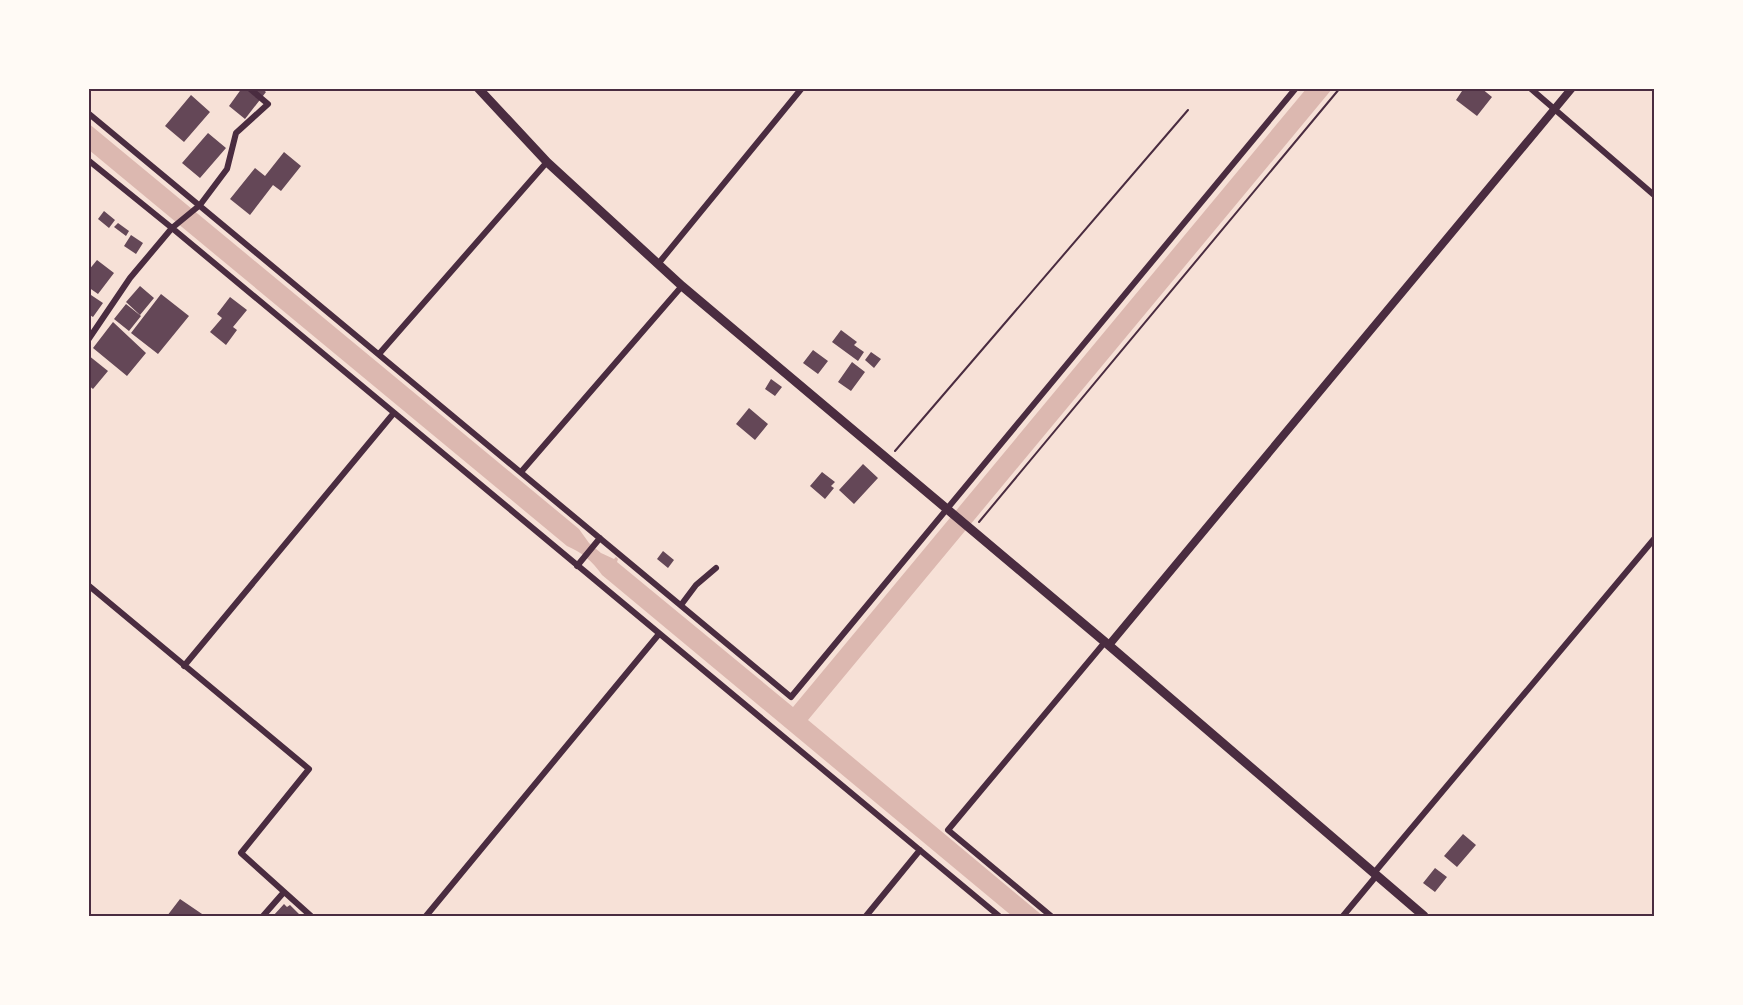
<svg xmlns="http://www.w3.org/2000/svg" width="1743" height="1005" viewBox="0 0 1743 1005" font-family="'Public Sans',sans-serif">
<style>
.water{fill:#dcb8b0}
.building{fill:#644757}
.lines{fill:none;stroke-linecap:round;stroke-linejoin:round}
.path{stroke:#4a2c40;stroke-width:2}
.minor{stroke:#4a2c40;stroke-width:6}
.tertiary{stroke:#4a2c40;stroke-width:8}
.secondary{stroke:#4a2c40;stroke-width:9}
.neatline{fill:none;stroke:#4a2c40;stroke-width:2}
</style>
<rect width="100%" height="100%" fill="#f7e1d7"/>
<path class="water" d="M1306,89H1332L808,720L1043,916H1012L602,575C592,561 583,553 567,546L89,150L88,123L579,529L589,543L601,553L614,559L616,557L618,559L617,562L793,707Z"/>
<path class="building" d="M242,88H261L266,92L245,119L229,106Z
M1464,88H1481L1492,97L1477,116L1456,100Z
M191,95L210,112L184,142L165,126Z
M208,133L226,148L200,178L182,163Z
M284,152L301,166L281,191L273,185L250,215L230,199L255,168L265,176Z
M104,211L115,220L109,228L98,219Z
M118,223L129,231L126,236L114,227Z
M131,235L143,243L136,254L124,246Z
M97,260L114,273L98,294L88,287V271Z
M140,286L154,298L140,315L126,302Z
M88,293L103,303L93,317L88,314Z
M161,294L189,316L158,354L131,333Z
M230,297L247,310L233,327L237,330L226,345L210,332L222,318L217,314Z
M126,304L141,316L129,331L114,319Z
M113,322L146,353L127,376L93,348Z
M841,330L857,342L854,345L864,352L858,361L832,342Z
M813,350L828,361L818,374L803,363Z
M871,352L881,359L874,368L865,360Z
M88,355L108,371L93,389L88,385Z
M852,362L865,372L851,391L838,382Z
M771,379L782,387L775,396L765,389Z
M749,408L768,424L755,440L736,424Z
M863,464L878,478L854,504L839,490Z
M822,472L835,482L831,486L834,488L825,499L810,486Z
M663,551L674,560L668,568L657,559Z
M1463,834L1476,845L1457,867L1444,856Z
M1435,868L1447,877L1435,892L1423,883Z
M180,899L205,916H167Z
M284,904L287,907L290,905L301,916H273Z"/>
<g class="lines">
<path class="path" d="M895,451L1188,110
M979,522L1340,88"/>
<path class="minor" d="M249,88L268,104L236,133L227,169L200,205L172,228L999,916
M1530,88L1654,195
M88,113L791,697L1296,88
M88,160L172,228L130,278L88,340
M658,264L802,88
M379,354L547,162
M521,472L682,286
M577,566L600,538
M88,585L309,769L241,853L311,916
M681,605L696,585L716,568
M184,666L393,414
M1374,873L1654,539
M263,916L284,892
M426,916L659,634
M866,916L920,850
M1051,916L948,830L1105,642
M1343,916L1377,875"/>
<path class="tertiary" d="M1109,645L1572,88"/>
<path class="secondary" d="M478,88L547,162L682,286L1105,642L1424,916"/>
</g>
<rect width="1743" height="1005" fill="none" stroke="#fffaf5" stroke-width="180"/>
<rect x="90" y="90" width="1563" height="825" class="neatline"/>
</svg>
